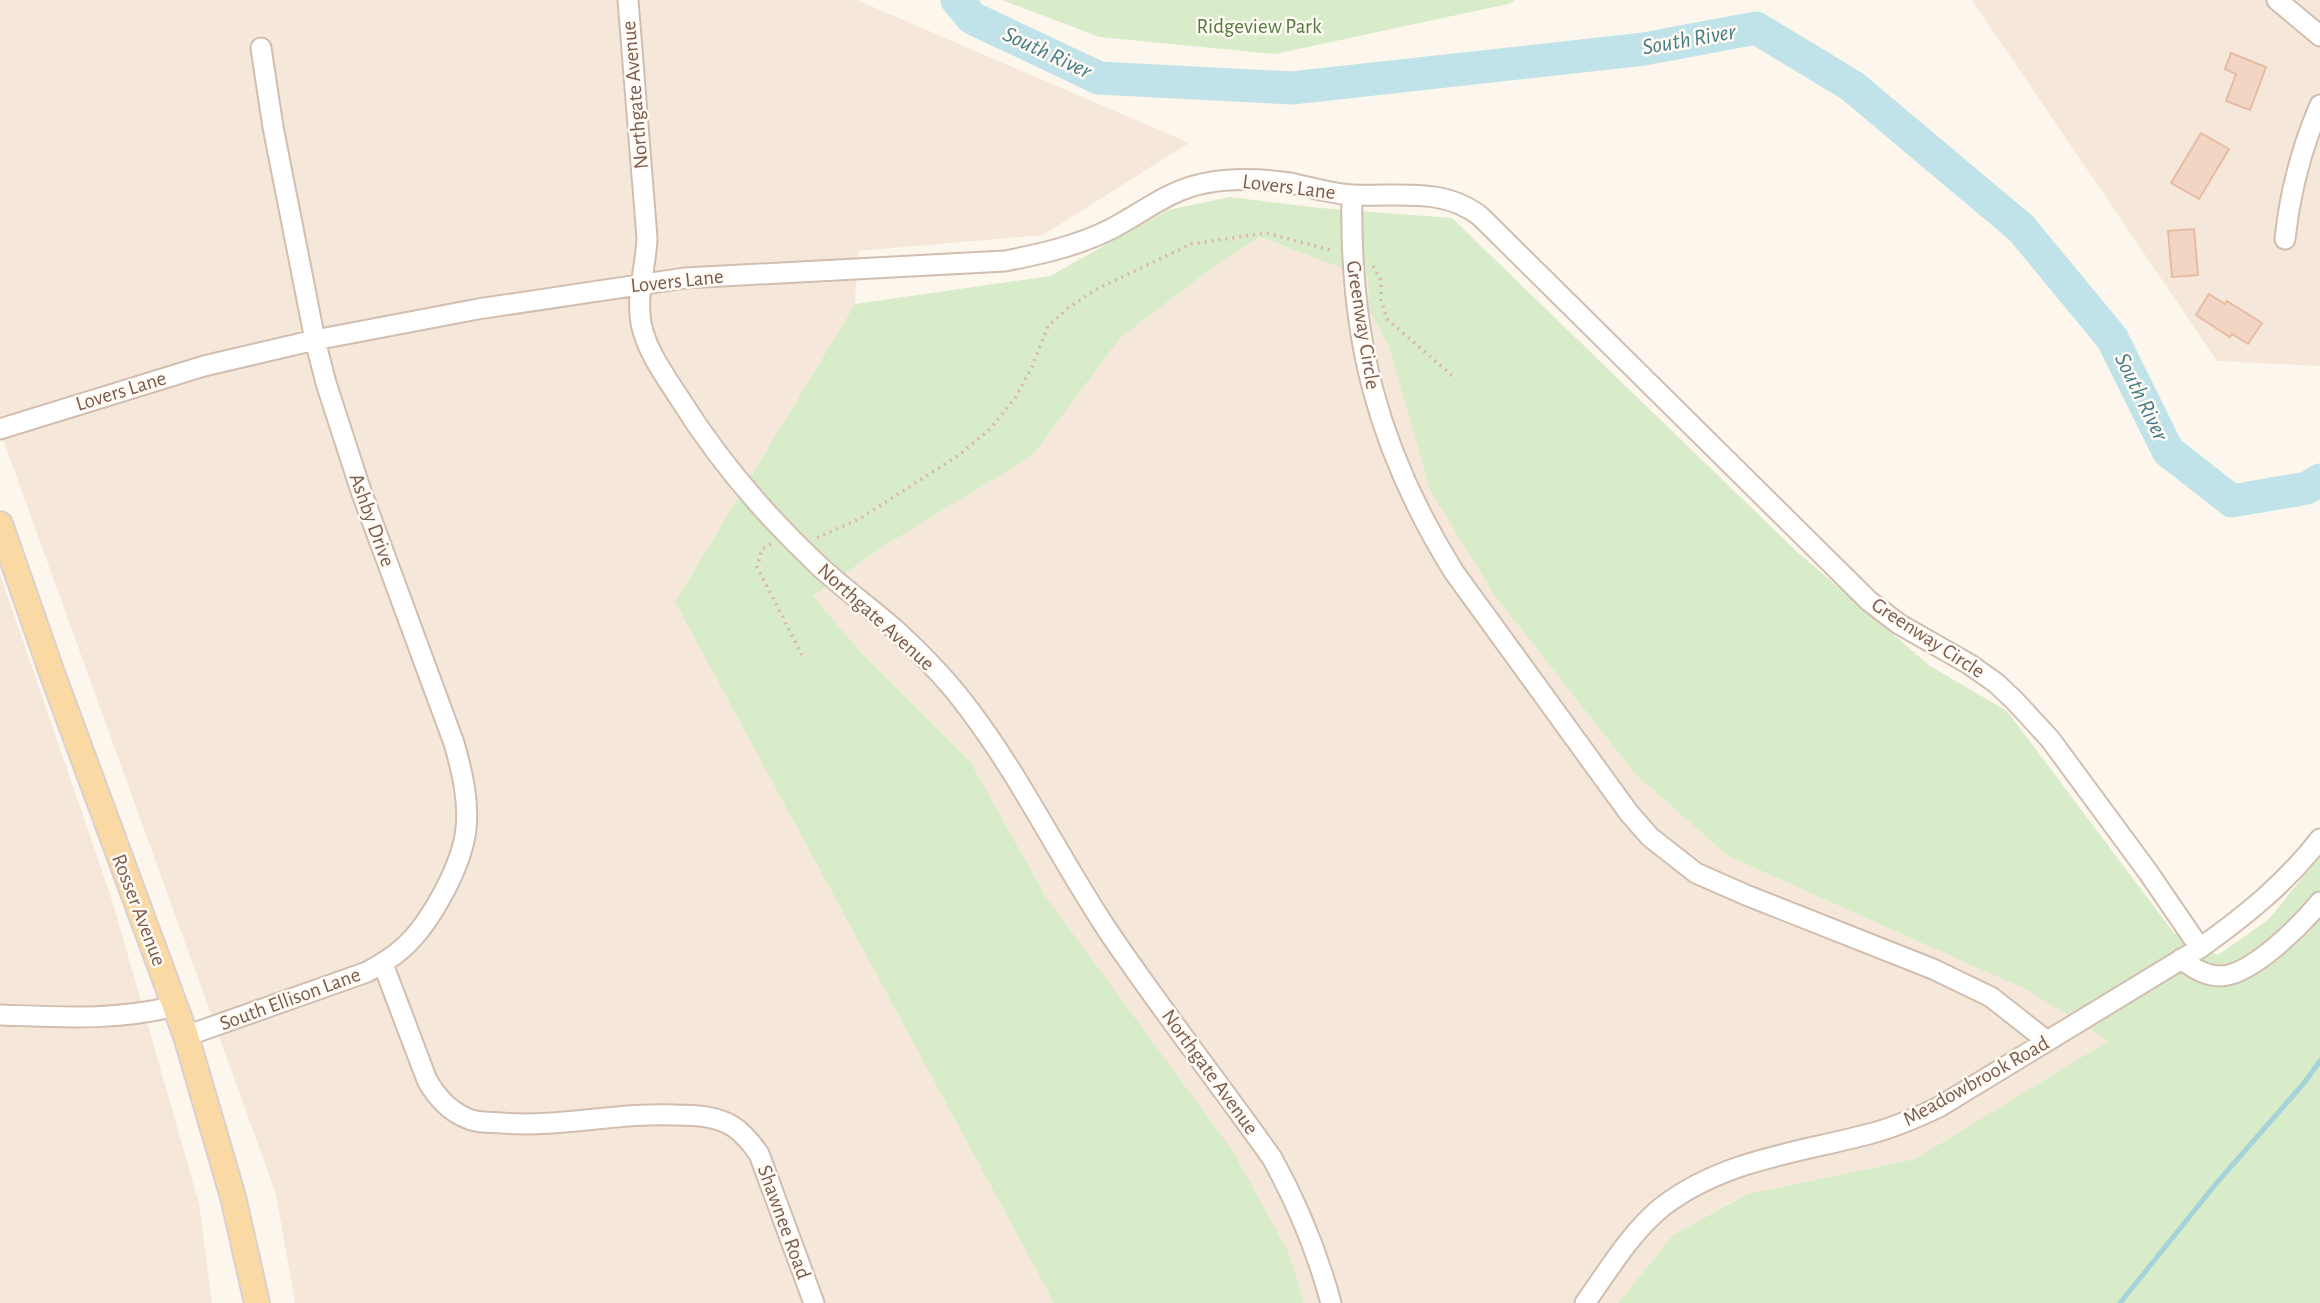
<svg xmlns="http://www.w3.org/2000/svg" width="2320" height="1303" viewBox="0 0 2320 1303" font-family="'Alegreya Sans',sans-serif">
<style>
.residential{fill:#f5e8da}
.green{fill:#d8ecc9}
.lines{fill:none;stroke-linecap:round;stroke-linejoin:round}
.stream{stroke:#a5d3da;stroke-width:5}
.river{stroke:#bfe3e8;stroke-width:33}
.building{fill:#f3d5c3;stroke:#e6bba3;stroke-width:2}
.minor-casing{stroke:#d1beb0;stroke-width:23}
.major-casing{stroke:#dad1cd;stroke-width:28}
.path{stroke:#d9b8a5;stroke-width:3.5;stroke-dasharray:2 5;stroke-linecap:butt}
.minor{stroke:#fff;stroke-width:19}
.major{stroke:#fbd9a5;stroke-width:24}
.labels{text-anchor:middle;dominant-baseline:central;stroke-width:5;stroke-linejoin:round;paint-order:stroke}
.park-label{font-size:21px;fill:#537a41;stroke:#fffaf3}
.street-label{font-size:21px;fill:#7a5c4d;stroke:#fffaf3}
.water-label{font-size:23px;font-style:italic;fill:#437c86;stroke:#fffaf3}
</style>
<rect width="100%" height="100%" fill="#fdf6ec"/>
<path class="residential" d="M0,0H857L1189,143L1043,235L858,251L855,304L675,602L1054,1303H295L276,1194L0,431Z
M1972,0H2320V366L2217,361Z
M1261,237L1368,278L1369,310L1389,347L1495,596L1636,775L1728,856L2029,991L2108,1041L1915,1159L1746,1194L1673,1235L1618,1303H1304L1289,1253L1046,897L970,761L858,649L813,596L881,548L1033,455L1120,338L1220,262Z
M0,574L112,900L199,1203L212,1303H0Z"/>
<path class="green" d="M1002,0H1515L1508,4L1275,54L1099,37Z
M1230,197L1320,208L1452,218L1795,550L1930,666L2007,711L2174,933L2218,955L2268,920L2320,856V1303H1618L1673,1235L1747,1194L1915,1159L2108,1041L2029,991L1728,856L1636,775L1495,596L1430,490L1389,347L1369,310L1368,278L1260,237L1220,262L1120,338L1033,455L881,548L813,596L858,649L970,761L1046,897L1232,1150L1289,1253L1304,1303H1054L675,602L855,304L1050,276L1168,210Z"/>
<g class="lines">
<path class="stream" d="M2120,1303L2215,1185L2304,1083L2320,1061"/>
<path class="river" d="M957,0L972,18L1099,78L1292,88L1644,49L1756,28L1852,86L2021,228L2112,338L2168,451L2232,501L2307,488L2320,480"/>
</g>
<path class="building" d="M2231,53L2266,67L2250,110L2226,101L2236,74L2225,69Z
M2201,133L2229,149L2199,199L2171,183Z
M2194,229L2198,275L2172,277L2168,231Z
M2209,294L2225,304L2227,301L2262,323L2248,344L2232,334L2230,337L2196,315Z"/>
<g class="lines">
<defs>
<path id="minor" d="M628,0L647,238C646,267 636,294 641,323C646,350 665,376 680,399C718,460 766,516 819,566C844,589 872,609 898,632C924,656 950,683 971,712C1023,781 1060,859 1108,931C1160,1008 1218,1082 1272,1158C1298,1205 1317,1251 1331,1303
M2277,0L2320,36
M1352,195C1349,338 1378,450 1454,572L1629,813L1650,837L1696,873L1746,895L1933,969L1991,997L2047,1041
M2285,239C2290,192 2301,149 2320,105
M0,429L204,366L315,340L478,309L685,278L1005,261C1041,254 1077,246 1111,229C1142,213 1170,189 1206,183C1233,178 1262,179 1290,183C1311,187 1331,194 1353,195C1397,197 1443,187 1480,216L1869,601L1899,624L1969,664L1996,683L2015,701L2050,739L2148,872L2200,948
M2181,959C2193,968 2205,976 2221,976C2252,975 2301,925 2320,902
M383,964L427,1080C436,1096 447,1109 464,1117C475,1123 488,1122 501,1123C560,1128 618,1112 677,1115C696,1115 717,1116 734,1127C744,1134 752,1144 759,1154L814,1303
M0,1015C59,1017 117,1021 175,1006
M186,1036L367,972C380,965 392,958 403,948C430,924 462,866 466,829C469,800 462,771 454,743L361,491L326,383L315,340L273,127L261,48
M1585,1303C1608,1271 1631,1232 1662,1207C1723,1160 1797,1153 1869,1134C1893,1128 1916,1118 1939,1107L2200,948C2245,916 2286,883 2320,839"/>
<path id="major" d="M0,524L52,673L186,1036L233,1197L257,1303"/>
</defs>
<use href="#minor" class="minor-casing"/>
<use href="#major" class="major-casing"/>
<path class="path" d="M1373,266L1381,280V300L1387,319L1456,379
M817,538L859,519L959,455L990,429L1015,398L1032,367L1048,326L1068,308L1095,290L1191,244L1266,233L1334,251
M771,544L762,549L757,567L802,655"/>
<use href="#minor" class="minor"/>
<use href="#major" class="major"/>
</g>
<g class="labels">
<g class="park-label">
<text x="1259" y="26">Ridgeview Park</text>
</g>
<g class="street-label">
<text transform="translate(635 95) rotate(-95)">Northgate Avenue</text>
<text transform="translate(1289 187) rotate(7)">Lovers Lane</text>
<text transform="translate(677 281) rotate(-6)">Lovers Lane</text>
<text transform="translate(1363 325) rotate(81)">Greenway Circle</text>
<text transform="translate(121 391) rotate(-17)">Lovers Lane</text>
<text transform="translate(372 520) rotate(70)">Ashby Drive</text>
<text transform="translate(876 617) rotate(42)">Northgate Avenue</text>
<text transform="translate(1928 638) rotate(33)">Greenway Circle</text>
<text transform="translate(139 910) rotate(69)">Rosser Avenue</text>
<text transform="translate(290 999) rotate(-20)">South Ellison Lane</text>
<text transform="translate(1210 1072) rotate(54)">Northgate Avenue</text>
<text transform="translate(1976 1081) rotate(-29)">Meadowbrook Road</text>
<text transform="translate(784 1222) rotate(70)">Shawnee Road</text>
</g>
<g class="water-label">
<text transform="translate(1689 40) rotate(-10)">South River</text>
<text transform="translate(1047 53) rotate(25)">South River</text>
<text transform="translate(2141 397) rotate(64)">South River</text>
</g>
</g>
</svg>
